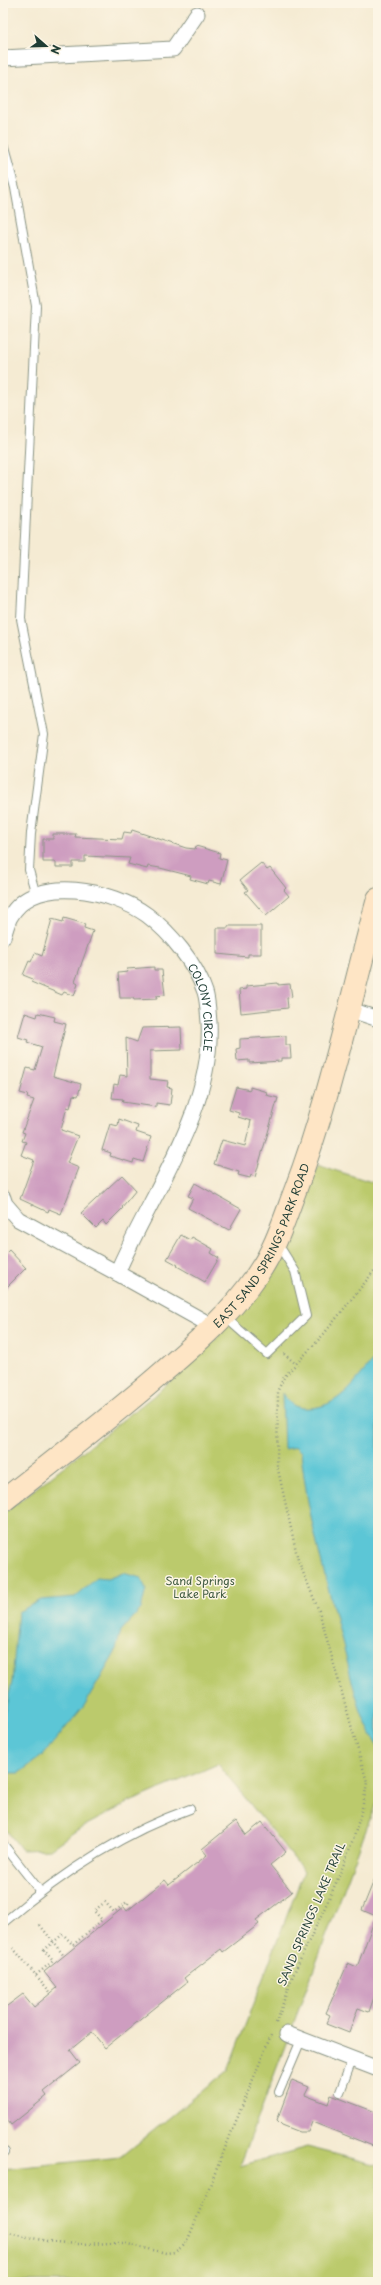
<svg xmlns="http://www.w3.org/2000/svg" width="381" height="2285" viewBox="0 0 381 2285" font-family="'Playpen Sans',sans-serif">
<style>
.green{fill:#bbca6c;stroke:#6d8450}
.water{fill:#5bc6d6;stroke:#3d8285}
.building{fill:#ce9dc0}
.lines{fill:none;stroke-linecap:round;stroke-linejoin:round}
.lane-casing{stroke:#8a9484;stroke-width:10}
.street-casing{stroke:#8a9484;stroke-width:17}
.secondary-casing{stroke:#8a9484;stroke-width:24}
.path{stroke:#8a9484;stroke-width:2.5;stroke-dasharray:1 3;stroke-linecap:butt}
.lane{stroke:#fff;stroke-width:8}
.street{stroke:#fff;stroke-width:15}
.secondary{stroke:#fee5c5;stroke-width:22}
.labels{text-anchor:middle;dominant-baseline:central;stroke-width:3;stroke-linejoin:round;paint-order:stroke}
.street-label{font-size:11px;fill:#1f3d34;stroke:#fcf5e5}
.park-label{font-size:11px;fill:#3e593f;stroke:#fcf5e5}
</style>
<rect width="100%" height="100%" fill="#fcf5e5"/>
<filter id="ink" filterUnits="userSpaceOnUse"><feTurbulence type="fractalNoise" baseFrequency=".025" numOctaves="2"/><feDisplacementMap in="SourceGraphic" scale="8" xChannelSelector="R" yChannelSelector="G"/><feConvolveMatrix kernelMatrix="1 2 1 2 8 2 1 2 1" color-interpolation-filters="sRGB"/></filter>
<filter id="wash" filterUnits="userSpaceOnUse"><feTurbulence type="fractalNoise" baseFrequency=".012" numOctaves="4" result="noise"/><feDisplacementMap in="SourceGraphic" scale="16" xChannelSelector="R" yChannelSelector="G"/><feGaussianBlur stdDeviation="0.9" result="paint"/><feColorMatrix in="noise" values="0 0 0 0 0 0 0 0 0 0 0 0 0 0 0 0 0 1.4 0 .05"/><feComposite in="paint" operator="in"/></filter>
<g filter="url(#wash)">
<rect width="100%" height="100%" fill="#f5ebd3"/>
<path class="green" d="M318,1165L378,1184V1798L240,2166L307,2147L378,2165V2282H3V2169L121,2157L228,2070L304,1871L218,1764L130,1802L77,1830L50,1849L22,1850L3,1826V1514L157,1393L216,1339L293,1235Z"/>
<path class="water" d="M378,1354V1746C357,1714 351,1674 341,1637C325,1576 307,1515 301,1452L296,1447L284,1449L282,1393C290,1405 296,1409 310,1408C341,1407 359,1376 378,1354Z
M123,1573L141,1578L146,1589L141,1609L121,1631L115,1653L84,1706L42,1756L19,1773H3V1718L12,1682L18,1612L41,1600L75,1597L97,1578L107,1579Z"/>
<g id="blocks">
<path class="building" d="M132,830L186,848L195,849L196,846L220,853L219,858L227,860L221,884L209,881L208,884L190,879L191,876L160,868L148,866L147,869L128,864L130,858L85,856V862H73V867H56V862H43V839H53V834H76L75,837L122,839L124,832L131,833Z
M261,863L267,870L270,868L286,888L284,890L289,896L266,916L245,892L248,890L240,880Z
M64,918L85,924L84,928L93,931L75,982L78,984L74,996L64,992L62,995L31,982L33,979L23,975L29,961L31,962L35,953L42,956L52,919L63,922Z
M228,926H261V954H248V957L217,954V928H228Z
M154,967V970H162L165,995L156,996L157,999L134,1000L133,998H120L118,973L128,972L127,969Z
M278,983V985L290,984L292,997L287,998L288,1008L241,1013L239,990L246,989V986Z
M25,1013L37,1017L38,1013L55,1017L54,1021L66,1024L53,1076L81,1084L78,1096L73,1095L70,1108L67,1107L61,1130L78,1136L67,1163L79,1168L61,1214L49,1209L48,1212L20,1199L34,1160L21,1155L26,1142L22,1141L25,1133L22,1132L34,1100L27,1098L28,1095L20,1093L27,1068L35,1070L42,1047L27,1042L28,1040L18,1037Z
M181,1027L182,1050L150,1051V1079L168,1081L167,1087L172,1088L170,1105L156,1103V1107L122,1102L123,1099L112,1098L114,1084L118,1085L120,1075L127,1076L126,1038L137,1042L142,1028Z
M286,1036V1045H290L291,1058H281V1061L249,1063V1060L237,1061L236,1049L240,1048V1039Z
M236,1087L250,1090V1087L267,1092L266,1095L278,1098L255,1177L251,1175L250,1178L238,1175L239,1172L214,1164L222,1140L245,1146L251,1121L238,1117L239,1113L229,1110Z
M119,1119L138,1126L136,1132L151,1137L143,1162L134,1159L133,1163L110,1156L111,1153L102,1150L110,1124L118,1126Z
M122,1175L136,1190L122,1207L123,1208L106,1225L103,1221L96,1228L81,1213Z
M195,1183L241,1209L229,1230L188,1208L193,1198L188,1196Z
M181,1235L190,1240L192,1237L213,1249L211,1253L219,1258L205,1282L177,1266L178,1265L167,1259Z
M9,1250L26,1268L3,1291V1256Z
M236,1821L246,1835L262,1822L286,1852L270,1865L292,1892L256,1920L259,1924L223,1952L221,1949L184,1978L187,1982L105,2048L92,2032L70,2050L80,2063L44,2092L47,2096L11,2125L3,2114V2009L23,1994L34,2007L57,1988L44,1972L124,1907L127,1911L165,1880L169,1885L207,1855L202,1849Z
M377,1873L378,1985L369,2012L358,2008L349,2033L326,2024L330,2015L326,2013L348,1963L357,1967L376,1916L362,1910Z
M292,2080L309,2087L305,2095L328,2104L331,2095L378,2113V2148L312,2122L308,2132H300L282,2125L277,2120Z"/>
</g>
</g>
<g filter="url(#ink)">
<use href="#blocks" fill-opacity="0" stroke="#8a9484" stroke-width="1"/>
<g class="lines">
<defs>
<path id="lane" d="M3,145L15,188L36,306L21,619L44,734L31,833L29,870L36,895
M225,1317L267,1354L306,1316L295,1271L278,1244
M3,1844L40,1891
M3,1923C58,1876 121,1833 190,1809
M279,2092L301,2040
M340,2092L352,2060
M3,2151L5,2152"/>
<g id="street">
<path d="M3,58L173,49L197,14"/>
<path id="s1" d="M3,937C5,931 7,923 10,917C35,872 114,891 147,915C171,933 196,964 205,992C208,1001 208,1013 209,1022C214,1110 150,1195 117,1273L18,1219L5,1204L3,1198"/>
<path d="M348,1009L378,1019"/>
<path d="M117,1273L214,1327"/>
<path d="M287,2034L378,2069"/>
</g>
<g id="secondary">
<path id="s2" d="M3,1501C54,1461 106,1421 156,1378C193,1346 229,1316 257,1275C275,1250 284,1220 295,1191C331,1096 351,996 378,899"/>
</g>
</defs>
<use href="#lane" class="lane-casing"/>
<use href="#street" class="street-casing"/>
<use href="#secondary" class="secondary-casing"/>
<path class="path" d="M284,1354L296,1364
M40,1925L64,1956
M13,1948L51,1993
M36,1975L53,1961L44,1950L63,1934L73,1945L102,1920L94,1911L105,1902L114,1912L127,1902L131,1908
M276,2023C282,2009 285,1994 291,1980C319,1916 357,1852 367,1782L319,1611L298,1560L277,1465L278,1390L284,1377L323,1335L378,1266
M3,2232L47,2241L76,2244L123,2243L166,2253L175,2252L183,2246L189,2237L271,2035"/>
<use href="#lane" class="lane"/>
<use href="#street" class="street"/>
<use href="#secondary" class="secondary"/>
</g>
</g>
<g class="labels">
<g class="street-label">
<text stroke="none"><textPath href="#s1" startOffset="285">COLONY CIRCLE</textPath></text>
<text stroke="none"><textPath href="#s2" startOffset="369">EAST SAND SPRINGS PARK ROAD</textPath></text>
<text transform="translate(311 1914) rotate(-67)">SAND SPRINGS LAKE TRAIL</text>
</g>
<g class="park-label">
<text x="200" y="1580">Sand Springs<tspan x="200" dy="13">Lake Park</tspan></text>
</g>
</g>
<rect width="381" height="2285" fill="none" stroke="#fcf5e5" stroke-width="16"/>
<g transform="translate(46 46) rotate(110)" stroke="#fcf5e5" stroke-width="3" paint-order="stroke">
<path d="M0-3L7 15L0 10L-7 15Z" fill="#1f3d34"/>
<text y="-6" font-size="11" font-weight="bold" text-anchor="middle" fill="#1f3d34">N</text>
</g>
</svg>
